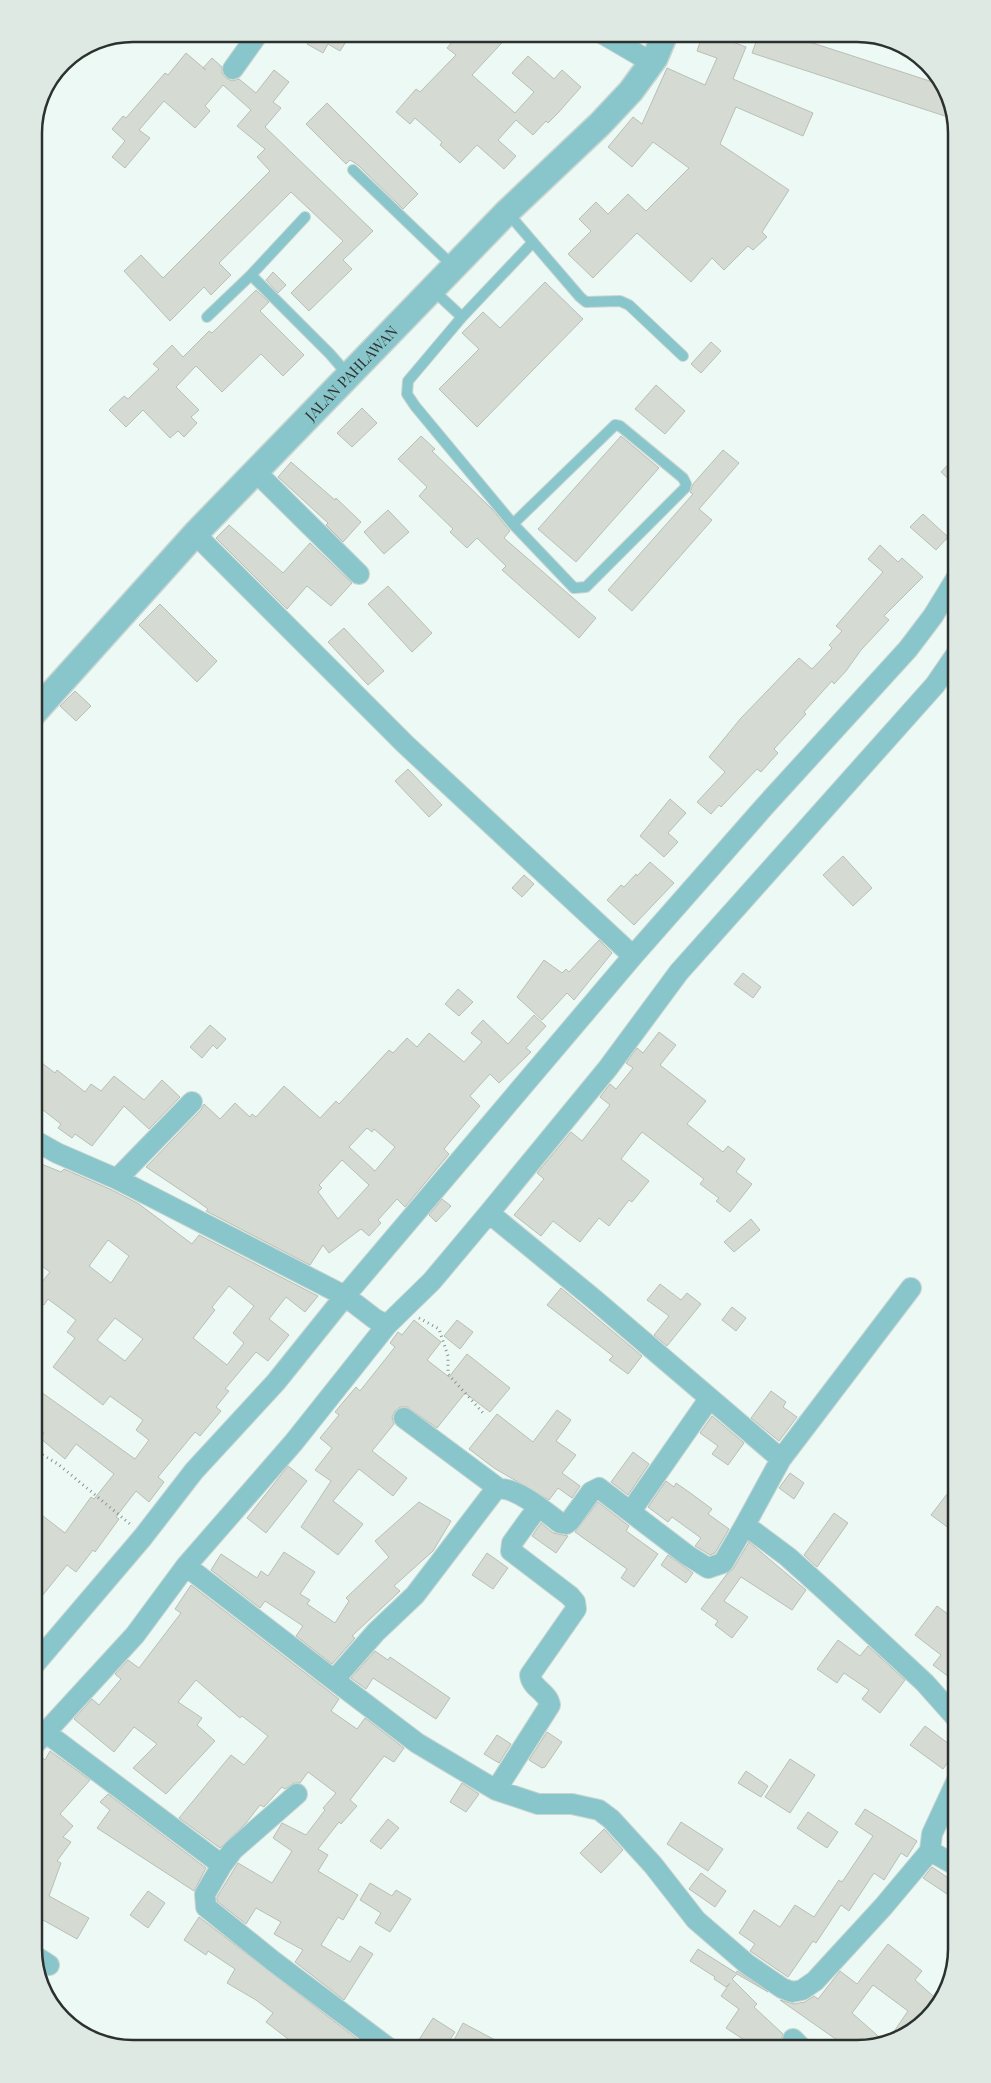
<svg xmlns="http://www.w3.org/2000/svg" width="991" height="2083" viewBox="0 0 991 2083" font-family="'Playfair Display',serif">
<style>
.building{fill:#d5dbd2;stroke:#b9bfb6;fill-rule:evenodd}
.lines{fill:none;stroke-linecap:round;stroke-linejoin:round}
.service-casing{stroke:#cad5d1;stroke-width:12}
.minor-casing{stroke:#cad5d1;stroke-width:22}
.tertiary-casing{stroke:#cad5d1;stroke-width:28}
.path{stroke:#8a928f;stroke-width:3;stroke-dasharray:1 4;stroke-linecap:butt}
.service{stroke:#89c6cb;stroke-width:10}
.minor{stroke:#89c6cb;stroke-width:20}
.tertiary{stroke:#89c6cb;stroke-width:25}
.labels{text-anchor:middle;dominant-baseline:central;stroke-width:4;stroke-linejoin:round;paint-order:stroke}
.street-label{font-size:15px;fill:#2c312f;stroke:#edf9f4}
.rim{fill:none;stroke:#2c312f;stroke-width:2.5}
</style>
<rect width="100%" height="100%" fill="#edf9f4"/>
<path class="building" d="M311,34H351L340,51L328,44L323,53L307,44L313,35Z
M459,34H510L472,75L515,113L534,92L512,73L528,56L554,79L562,70L581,87L558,113L548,123L546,121L533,135L516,120L498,140L516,156L504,169L477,145L460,163L440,145L442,142L415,118L410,124L396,112L416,89L420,92L456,55L447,48Z
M703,34H712L746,47L733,79L813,113L803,136L736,107L720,144L789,190L762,232L767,237L753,250L748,246L724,270L712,258L691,282L637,233L593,278L568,254L591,231L579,219L596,202L608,214L628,194L646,211L689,168L653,142L632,167L608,147L633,117L642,124L667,68L705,85L717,58L697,51Z
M759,34H785L942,85L950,95L954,119L752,53Z
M186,53L206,70L203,68L212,58L222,67V73L226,78L232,81L239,79L256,93L274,70L289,82L273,102L281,108L265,127L373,231L343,260L352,269L309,311L291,293L343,241L291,192L219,263L231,275L211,295L204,287L170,321L124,271L141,255L163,278L270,171L257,157L265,149L237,126L251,110L223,85L205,106L210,111L195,128L164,101L139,130L150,138L125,168L112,157L125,141L112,129L123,116L126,118L165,73L168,75Z
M327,103L418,194L403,209L358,165L350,160L346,164L306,124Z
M273,272L286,285L278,293L266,280Z
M545,282L583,319L477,427L439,389L479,349L462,333L483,312L500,328Z
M256,290L269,302L260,311L304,355L283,376L261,354L222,392L196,366L176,387L199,410L191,417L197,423L184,437L178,431L170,438L143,410L126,427L109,410L124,396L128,399L159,369L153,364L172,345L183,357L209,331L212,333Z
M711,342L721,351L701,373L691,364Z
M656,385L685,411L665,434L635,409Z
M362,408L377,423L352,447L337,433Z
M421,436L435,449L432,451L492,509L510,531L504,538L596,618L579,638L502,570L506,566L477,538L467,548L450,532L453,529L419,496L427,487L398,459Z
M621,436L659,468L576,562L538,529Z
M723,450L739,463L699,509L712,520L632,611L608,590L693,494L690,492L693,484Z
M957,455V487L941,472Z
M291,462L335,500L336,498L361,522L343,542L326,525L328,523L278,477Z
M388,510L409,532L384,554L364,532Z
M923,514L948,537L936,550L910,527Z
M229,525L283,573L310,543L352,583L331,606L307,586L287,609L216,538Z
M880,545L898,562L902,558L923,577L884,616L889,620L861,650L846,671L834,684L832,681L804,712L806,714L774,749L778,753L761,772L757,769L721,807L719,805L711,814L697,802L725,772L709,757L741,718L799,658L812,669L832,648L829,645L842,631L836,626L883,572L868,559Z
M388,586L432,633L412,652L368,604Z
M160,604L217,661L197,682L139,625Z
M344,628L384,671L368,685L328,642Z
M75,691L91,706L76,721L60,706Z
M408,769L442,805L429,817L395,781Z
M670,799L686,813L668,833L678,842L664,857L640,836Z
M843,856L872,888L853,906L823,875Z
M650,862L674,883L634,925L607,900L621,885L624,887L636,874L637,876Z
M524,875L534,884L522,897L512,888Z
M599,940L612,953L574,1000L567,993L542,1020L517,997L544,960L562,973L566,969L569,972Z
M743,973L761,987L753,998L734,984Z
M458,989L473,1002L459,1016L445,1004Z
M534,1015L546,1026L526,1048L531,1052L499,1083L490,1074L470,1096L480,1106L444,1149L449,1154L405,1207L397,1199L378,1220L381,1223L369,1236L361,1229L329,1253L323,1245L310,1265L206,1211L208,1209L197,1201L146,1167L201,1110L204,1104L220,1119L235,1103L250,1117L252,1114L256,1117L284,1086L320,1118L336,1101L339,1104L389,1050L393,1053L407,1038L417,1047L429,1033L464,1062L482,1042L471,1033L483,1020L508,1044ZM367,1128L372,1132L374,1129L395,1147L375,1171L349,1147ZM342,1160L369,1185L338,1219L318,1192L322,1188L319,1185Z
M210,1025L226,1039L217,1049L213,1045L202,1058L190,1047Z
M659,1032L676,1045L660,1065L706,1101L687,1124L723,1152L728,1146L745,1159L736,1172L752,1184L730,1212L716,1201L719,1198L700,1184L704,1179L642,1132L621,1159L649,1181L632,1202L629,1200L609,1226L599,1218L580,1242L553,1221L541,1236L514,1215L544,1179L537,1173L571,1132L582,1141L610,1105L600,1097L610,1084L616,1089L633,1068L626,1063L637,1048L643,1053Z
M34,1057L55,1073L57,1070L85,1092L91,1084L101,1091L114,1076L144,1100L162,1080L180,1097L149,1129L124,1106L92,1146L75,1134L72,1138L58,1128L61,1124L34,1103Z
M34,1161L61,1172L64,1169L112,1190L139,1204L192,1244L199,1235L318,1296L305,1312L286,1297L269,1319L289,1335L268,1361L256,1352L225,1389L229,1391L216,1407L221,1411L200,1436L195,1432L158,1477L164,1482L149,1502L136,1491L116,1517L119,1519L95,1552L93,1550L76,1572L67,1565L34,1606V1509L65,1533L91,1497L94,1499L114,1474L76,1444L65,1459L40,1438L44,1433L34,1426V1387L135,1459L149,1440L136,1430L143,1420L110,1396L103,1405L53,1367L75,1338L67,1332L76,1320L48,1299L44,1305L34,1297V1292L50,1272L34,1260ZM108,1240L129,1256L111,1283L89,1266ZM229,1286L254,1306L233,1333L244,1343L227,1365L193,1338L215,1310L212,1307ZM115,1318L143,1339L125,1361L97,1340Z
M442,1199L451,1206L436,1222L429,1215Z
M751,1219L760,1230L734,1252L724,1242Z
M660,1284L681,1300L687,1293L701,1304L667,1346L654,1335L669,1316L647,1300Z
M561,1288L642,1356L628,1374L609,1360L613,1356L547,1305Z
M732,1307L746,1318L736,1331L722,1320Z
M414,1320L441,1342L427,1360L449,1377L467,1354L510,1388L490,1412L465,1393L437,1428L407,1407H400L395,1411L392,1417L394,1424L372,1451L407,1478L393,1496L359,1469L333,1501L363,1524L338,1555L301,1527L331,1481L315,1470L332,1448L320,1438L339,1415L335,1412L344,1401L356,1387L360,1391L395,1347L390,1343L398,1332L402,1335Z
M457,1320L473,1332L460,1349L444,1336Z
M771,1391L786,1402L783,1407L797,1417L779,1441L751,1418Z
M557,1410L571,1420L556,1441L576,1455L562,1473L580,1486L572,1498L558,1488L549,1500L494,1468L469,1449L497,1414L533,1442Z
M712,1416L744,1443L728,1465L712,1454L718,1446L700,1433Z
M633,1452L649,1464L628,1495L611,1482Z
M288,1466L307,1481L266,1533L247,1518Z
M790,1473L804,1483L794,1499L779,1488Z
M666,1481L674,1487L676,1483L689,1492L712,1509L708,1514L729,1529L715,1553L710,1555L695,1546L701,1538L672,1517L668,1522L648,1507Z
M957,1481V1534L931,1515Z
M419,1502L451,1521L433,1551L394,1586L400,1591L352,1636L355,1638L332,1664L296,1636L303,1626L265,1601L260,1608L211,1570L221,1554L257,1578L261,1571L268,1576L284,1552L315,1572L300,1594L310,1600L307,1604L335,1623L349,1601L346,1598L389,1557L375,1541Z
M598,1502L629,1526L626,1531L658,1554L634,1587L621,1578L627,1569L575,1532Z
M834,1513L848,1523L817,1567L804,1555Z
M541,1523L553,1533L568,1536L556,1553L532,1536Z
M749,1542L806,1590L792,1610L741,1577L724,1601L748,1617L732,1638L715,1625L718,1621L701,1609L727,1574L733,1569Z
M487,1553L508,1568L493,1589L472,1575Z
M668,1555L693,1573L686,1583L661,1565Z
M191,1585L339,1699L331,1711L357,1729L365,1718L404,1748L394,1762L384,1756L350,1800L357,1806L341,1824L339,1822L318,1849L328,1855L318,1871L358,1895L343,1920L338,1917L321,1945L350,1962L360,1946L373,1954L344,2000L295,1962L303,1950L274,1934L281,1922L256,1908L246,1924L217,1901V1897L238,1863L272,1883L292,1851L273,1838L282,1823L306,1835L325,1810L323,1808L336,1793L308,1772L300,1783H294L285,1789L282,1787L264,1807L260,1805L246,1823L220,1848L179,1818L231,1755L244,1765L268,1736L242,1716L240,1718L196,1680L178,1702L202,1718L197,1725L215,1741L166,1794L133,1768L157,1744L134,1727L114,1752L74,1719L92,1699L99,1705L121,1679L115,1674L128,1660L139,1668L181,1613L175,1609Z
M937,1606L957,1621V1683L933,1665L941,1655L915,1635Z
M838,1640L860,1656L868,1646L905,1680L880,1713L862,1699L869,1690L844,1673L837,1683L817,1669Z
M375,1651L388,1660L390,1657L450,1698L436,1719L373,1678L366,1689L351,1678Z
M925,1726L957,1750L943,1769L910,1745Z
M547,1732L562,1742L545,1767L542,1768L529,1760Z
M497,1735L511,1744L499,1763L484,1754Z
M50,1751L90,1780L60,1814L73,1826L63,1837L71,1842L57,1861L61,1863L49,1896L89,1918L77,1939L34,1915V1825L42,1814L34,1807V1757L39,1755L45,1760Z
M790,1759L815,1775L790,1813L765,1797Z
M746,1771L768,1786L761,1797L738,1783Z
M462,1783L479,1794L466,1812L450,1802Z
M108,1794L206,1868L194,1891L97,1828L110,1810L100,1802Z
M865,1809L917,1841L907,1857L901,1853L884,1880L874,1873L849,1911L841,1905L816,1943L813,1941L788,1977L750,1951L755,1944L739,1933L754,1910L780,1927L795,1905L814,1917L839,1880L842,1882L873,1836L855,1824Z
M808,1812L838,1832L827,1848L797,1828Z
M388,1819L399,1828L381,1849L370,1841Z
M681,1822L723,1849L708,1871L667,1844Z
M604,1829L623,1850L601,1873L580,1853Z
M932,1867L957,1884L950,1896L923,1878Z
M701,1873L726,1891L715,1907L689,1889Z
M370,1883L392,1896L396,1890L411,1899L390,1932L375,1923L381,1913L360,1900Z
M148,1891L165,1903L148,1928L130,1915Z
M199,1917L357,2039L351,2049H301L266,2022L273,2013L256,2000L227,1983L235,1969L208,1951L206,1955L184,1940Z
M888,1944L922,1971L915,1980L941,2003L896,2042L858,2049H829L837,2040L780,2000L794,2004L805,2002L814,1996L818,1999L840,1971L857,1984ZM873,1985L908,2011L886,2043L852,2013Z
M698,1949L736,1973L737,1971L768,1992L737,1974L732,1979L757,2004L754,2007L783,2034L781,2042L786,2049H758L726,2028L739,2009L721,1996L730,1983L726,1987L714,1979L715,1977L690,1961Z
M433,2018L455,2032L444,2049H413Z
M463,2023L512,2049H467L453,2042Z"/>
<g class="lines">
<defs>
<path id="service" d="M353,170L453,266
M507,212L580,297L586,302L620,301L629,305L683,356
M305,217L251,275L330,354L349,376
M433,290L462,317L408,381L407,394L415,406L513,524
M207,317L251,275
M462,317L533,242
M615,425L620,426L683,478L686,484L685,488L586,587L574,588L513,524Z"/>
<path id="minor" d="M603,34L651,62
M233,69L258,34
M256,472L359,574
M195,534L405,744L633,956
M34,689L45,700
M34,1140L57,1153L117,1179L345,1296L375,1319L387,1325
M117,1179L192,1102
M489,1213L595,1300L781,1459L745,1525
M404,1418L498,1488
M781,1459L911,1288
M631,1511L709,1399
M186,1566L334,1680
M34,1665L143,1537L194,1471L276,1382L345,1296L633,956L764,807L908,649L933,616L957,577
M45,1732L222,1865L205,1894L206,1907L273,1961L390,2049
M34,1745L135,1635L186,1566L294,1442L387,1325L432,1281L489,1213L608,1068L679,972L935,685L957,653
M957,1780L932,1834L930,1851L883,1907L815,1981L802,1990L792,1992L782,1988L747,1964L696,1920L653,1865L611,1819L599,1810L572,1804H538L496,1790L417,1743L334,1680L376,1632L415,1595L495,1490C512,1483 546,1512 560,1523L566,1524L570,1521L591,1492L599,1488L687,1555L708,1568L723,1563L745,1525L788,1557L828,1593L925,1683L957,1719
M496,1790L550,1705C548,1692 531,1688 530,1675L576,1609L575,1602L570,1596L511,1551L512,1543L538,1507
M930,1851L957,1866
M222,1865L233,1850L297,1794
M35,1956L49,1965
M793,2039L803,2049"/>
<g id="tertiary">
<path id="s1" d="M34,713L195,534L507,212L600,124L631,91L655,58L665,34"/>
</g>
</defs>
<use href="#service" class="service-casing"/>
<use href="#minor" class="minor-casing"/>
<use href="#tertiary" class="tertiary-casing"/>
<path class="path" d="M419,1318L439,1329L448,1356V1374L484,1414
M34,1450L58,1464L130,1524"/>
<use href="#service" class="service"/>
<use href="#minor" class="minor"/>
<use href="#tertiary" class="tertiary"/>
</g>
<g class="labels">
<g class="street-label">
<text stroke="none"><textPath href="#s1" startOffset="465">JALAN PAHLAWAN</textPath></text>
</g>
</g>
<path d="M0 0H991V2083H0ZM133 42H857A91 91 0 0 1 948 133V1949A91 91 0 0 1 857 2040H133A91 91 0 0 1 42 1949V133A91 91 0 0 1 133 42Z" fill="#dee9e4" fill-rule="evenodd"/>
<path class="rim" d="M133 42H857A91 91 0 0 1 948 133V1949A91 91 0 0 1 857 2040H133A91 91 0 0 1 42 1949V133A91 91 0 0 1 133 42Z"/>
</svg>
